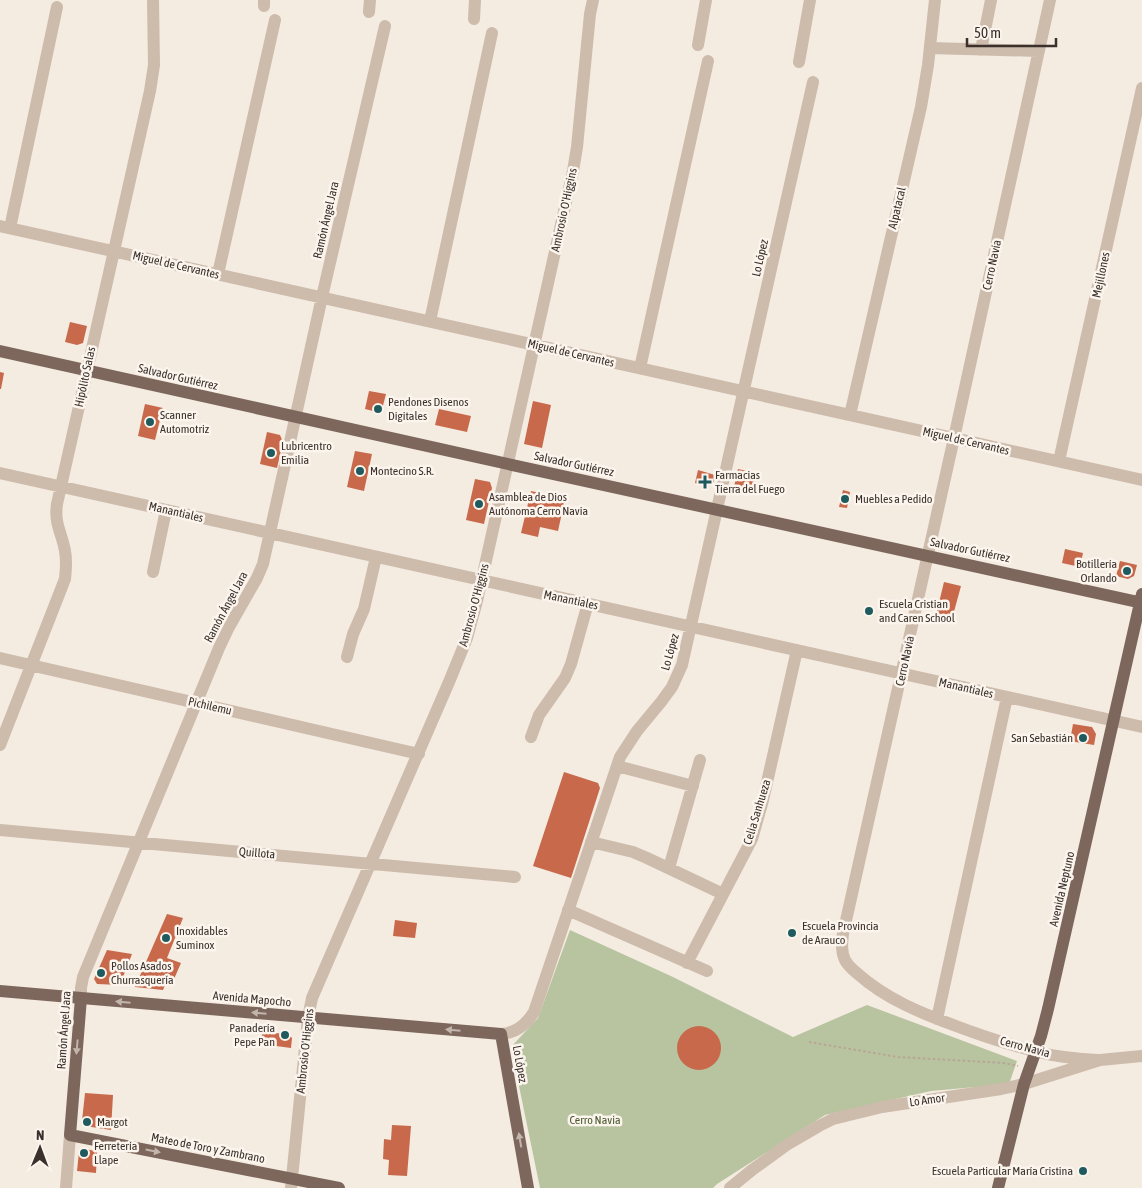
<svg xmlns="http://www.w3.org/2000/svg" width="1142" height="1188" viewBox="0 0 1142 1188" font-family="'Asap Condensed',sans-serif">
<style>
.green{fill:#b8c4a0}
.building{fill:#c8694b}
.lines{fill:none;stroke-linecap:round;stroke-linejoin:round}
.path{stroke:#b9a596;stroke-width:2;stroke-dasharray:2.5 2.5;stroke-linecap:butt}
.minor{stroke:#cdbbac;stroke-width:12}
.major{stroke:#7d675c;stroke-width:12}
.oneway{fill:#c2b5ac}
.poi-dot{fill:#1f5a5e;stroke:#fbf5ee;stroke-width:2}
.labels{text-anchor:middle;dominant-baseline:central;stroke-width:5;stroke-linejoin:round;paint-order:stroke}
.street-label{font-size:12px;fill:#3b302b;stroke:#fbf5ee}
.poi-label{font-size:12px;fill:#3b302b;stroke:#fbf5ee;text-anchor:start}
.park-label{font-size:12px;fill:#4a5a2e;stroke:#fbf5ee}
</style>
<rect width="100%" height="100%" fill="#f4ebe1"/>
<path class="green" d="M570,930L673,977L793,1037L867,1005L1017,1061L1009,1084L931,1091L825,1115L717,1184L713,1188H540L511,1047L538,1018Z"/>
<path class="building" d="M70,322L87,326L83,343L77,345L65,342Z
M0,372L4,373L1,389H0Z
M369,391L386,394L381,413L365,409Z
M533,401L551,405L542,448L524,444Z
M145,404L163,408L155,440L138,436Z
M439,409L471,416L467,432L435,425Z
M267,432L280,435L283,442L277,468L260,464Z
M355,451L372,454L364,491L347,487Z
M738,469L755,473L751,495L738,492L734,487Z
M698,470L715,475L714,482L707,486L695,483Z
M475,479L490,482L492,488L484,524L466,520Z
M843,490L850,492L847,508L839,507Z
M531,491L565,499L558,531L540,527L538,537L521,533Z
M1065,549L1083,553L1080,567L1062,563Z
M1120,561L1137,565L1134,576L1128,579L1116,576Z
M944,582L961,586L952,619L936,615Z
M1073,724L1092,727L1096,734L1094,745L1070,741Z
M564,772L598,783L600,788L571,878L533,866Z
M167,914L183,918L167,958L181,963L171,986L165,985L163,990L135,987Z
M395,920L417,923L415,938L393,936Z
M107,950L132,954L120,985L97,984L94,979Z
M677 1048a22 22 0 1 1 44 0a22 22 0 1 1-44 0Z
M262,1032L288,1034L292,1038L291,1048L261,1044Z
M85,1093L113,1095L111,1130L85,1126L82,1121Z
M392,1125L411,1126L407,1176L388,1175L389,1160L383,1159L384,1139L391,1140Z
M84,1149L97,1151L96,1173L77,1171L79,1152Z"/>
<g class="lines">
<path class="path" d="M809,1042L898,1057L1004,1063L1018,1066"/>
<path class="minor" d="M1050,0L954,438L843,934C842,943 841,952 845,960C848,966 853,970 858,974C886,999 921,1013 956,1026C985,1037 1016,1047 1047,1054C1064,1058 1083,1059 1100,1060
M264,6V0
M369,12L370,0
M474,19L475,0
M698,45L706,0
M930,48L1039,51
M981,50L991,0
M799,62L810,0
M0,226L1142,480
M10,228L57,7
M218,274L275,20
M430,321L492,33
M640,368L708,61
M850,415L921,107L928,65L935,0
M1059,461L1142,88
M0,473L1142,727
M153,572L166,510
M347,657L353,634L364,609L376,557
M0,658L419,754
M531,737L539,715L565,678L571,664L588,603
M0,745L65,579C66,570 67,561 65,551C62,533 54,524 57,504L150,91L154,65L153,0
M617,766L693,786
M0,830L515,877
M591,842L633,852L647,858L723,894
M669,868L700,760
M568,910L707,971
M687,963L752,839L763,800L797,650
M81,998V988L83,977L219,648L229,627L257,578L263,564L322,297L385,26
M937,1019L1007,697
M501,1034C516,1033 526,1025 534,1012L620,757L637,731L661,702L672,687L682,665L813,82
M66,1188L70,1135
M291,1188L308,1018L312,998L449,682L467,638L477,601L573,171L577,147L590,14L593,0
M730,1188L752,1170L788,1144L819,1126L833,1119L882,1107L1001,1089L1024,1084L1100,1060L1142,1056"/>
<path class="major" d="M0,351L508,464L1142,603
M0,991L501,1034L528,1188
M81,998L70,1135L339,1188
M998,1188L1024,1084L1041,1036L1048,1009L1142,594"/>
</g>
<defs><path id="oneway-solid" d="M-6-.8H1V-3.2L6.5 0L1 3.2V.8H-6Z" transform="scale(1.25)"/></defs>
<g class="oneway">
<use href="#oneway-solid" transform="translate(123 1002) rotate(-175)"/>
<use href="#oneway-solid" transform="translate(259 1013) rotate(-175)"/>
<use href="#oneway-solid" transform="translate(453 1030) rotate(-175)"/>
<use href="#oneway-solid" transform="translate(77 1047) rotate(95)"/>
<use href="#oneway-solid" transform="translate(520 1140) rotate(-100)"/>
<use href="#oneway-solid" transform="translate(153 1151) rotate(11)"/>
</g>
<g class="poi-dot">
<circle cx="378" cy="409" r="5"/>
<circle cx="150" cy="422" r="5"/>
<circle cx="271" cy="453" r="5"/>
<circle cx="360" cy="471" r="5"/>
<path d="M702.5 474.5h5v5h5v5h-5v5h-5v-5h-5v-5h5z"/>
<circle cx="845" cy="499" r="5"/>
<circle cx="479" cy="504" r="5"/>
<circle cx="1127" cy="571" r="5"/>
<circle cx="869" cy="611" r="5"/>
<circle cx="1083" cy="738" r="5"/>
<circle cx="792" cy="933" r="5"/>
<circle cx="166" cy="938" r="5"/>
<circle cx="101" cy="973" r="5"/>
<circle cx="285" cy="1035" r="5"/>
<circle cx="87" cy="1122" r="5"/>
<circle cx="84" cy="1153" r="5"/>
<circle cx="1083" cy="1171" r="5"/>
</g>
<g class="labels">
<g class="street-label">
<text transform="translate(897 208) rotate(-77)">Alpatacal</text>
<text transform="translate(564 210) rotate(-78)">Ambrosio O'Higgins</text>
<text transform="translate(326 220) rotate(-77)">Ramón Ángel Jara</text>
<text transform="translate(760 258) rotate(-77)">Lo López</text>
<text transform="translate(176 265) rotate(13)">Miguel de Cervantes</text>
<text transform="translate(992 265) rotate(-78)">Cerro Navia</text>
<text transform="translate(1101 275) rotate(-78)">Mejillones</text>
<text transform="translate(571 353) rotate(13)">Miguel de Cervantes</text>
<text transform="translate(85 377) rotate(-78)">Hipólito Salas</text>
<text transform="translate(178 377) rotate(13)">Salvador Gutiérrez</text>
<text transform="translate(966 441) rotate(13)">Miguel de Cervantes</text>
<text transform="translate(574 464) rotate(12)">Salvador Gutiérrez</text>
<text transform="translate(176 512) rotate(13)">Manantiales</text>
<text transform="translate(970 550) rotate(12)">Salvador Gutiérrez</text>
<text transform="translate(571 600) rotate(12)">Manantiales</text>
<text transform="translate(474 605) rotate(-75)">Ambrosio O'Higgins</text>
<text transform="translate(226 607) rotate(-62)">Ramón Ángel Jara</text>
<text transform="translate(670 652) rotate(-74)">Lo López</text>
<text transform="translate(905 661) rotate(-78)">Cerro Navia</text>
<text transform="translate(966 688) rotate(13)">Manantiales</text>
<text transform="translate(210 706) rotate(13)">Pichilemu</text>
<text transform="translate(757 812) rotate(-73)">Celia Sanhueza</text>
<text transform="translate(257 853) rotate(5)">Quillota</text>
<text transform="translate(1062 889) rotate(-77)">Avenida Neptuno</text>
<text transform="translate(252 999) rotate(5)">Avenida Mapocho</text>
<text transform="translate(64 1030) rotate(-86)">Ramón Ángel Jara</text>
<text transform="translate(1025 1047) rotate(15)">Cerro Navia</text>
<text transform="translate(305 1051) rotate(-84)">Ambrosio O'Higgins</text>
<text transform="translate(520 1064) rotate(80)">Lo López</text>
<text transform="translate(927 1100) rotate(-8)">Lo Amor</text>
<text transform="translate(208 1148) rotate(11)">Mateo de Toro y Zambrano</text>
</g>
<g class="poi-label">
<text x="388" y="402">Pendones Disenos<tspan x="388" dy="14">Digitales</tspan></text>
<text x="160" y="415">Scanner<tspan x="160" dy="14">Automotriz</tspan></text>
<text x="281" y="446">Lubricentro<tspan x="281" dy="14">Emilia</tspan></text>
<text x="370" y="471">Montecino S.R.</text>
<text x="715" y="475">Farmacias<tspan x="715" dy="14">Tierra del Fuego</tspan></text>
<text x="489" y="497">Asamblea de Dios<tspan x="489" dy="14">Autónoma Cerro Navia</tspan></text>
<text x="855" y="499">Muebles a Pedido</text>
<text x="1117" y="564" text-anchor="end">Botillería<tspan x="1117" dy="14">Orlando</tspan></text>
<text x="879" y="604">Escuela Cristian<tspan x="879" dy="14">and Caren School</tspan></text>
<text x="1073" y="738" text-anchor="end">San Sebastián</text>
<text x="802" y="926">Escuela Provincia<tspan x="802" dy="14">de Arauco</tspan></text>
<text x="176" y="931">Inoxidables<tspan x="176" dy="14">Suminox</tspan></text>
<text x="111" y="966">Pollos Asados<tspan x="111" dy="14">Churrasquería</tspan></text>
<text x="275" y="1028" text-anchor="end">Panadería<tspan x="275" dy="14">Pepe Pan</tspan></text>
<text x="97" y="1122">Margot</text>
<text x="94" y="1146">Ferretería<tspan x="94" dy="14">Llape</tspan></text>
<text x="1073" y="1171" text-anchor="end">Escuela Particular María Cristina</text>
</g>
<g class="park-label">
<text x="595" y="1120">Cerro Navia</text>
</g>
</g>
<g transform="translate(40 1148) rotate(1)" stroke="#fbf5ee" stroke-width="4" paint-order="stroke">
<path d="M0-4L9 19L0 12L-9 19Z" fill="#3b302b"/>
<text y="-8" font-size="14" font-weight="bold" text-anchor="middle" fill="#3b302b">N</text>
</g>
<path d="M967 38v8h89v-8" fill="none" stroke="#3b302b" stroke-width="2.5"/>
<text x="974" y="38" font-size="15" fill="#3b302b" stroke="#fbf5ee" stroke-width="4" paint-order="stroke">50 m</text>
</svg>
